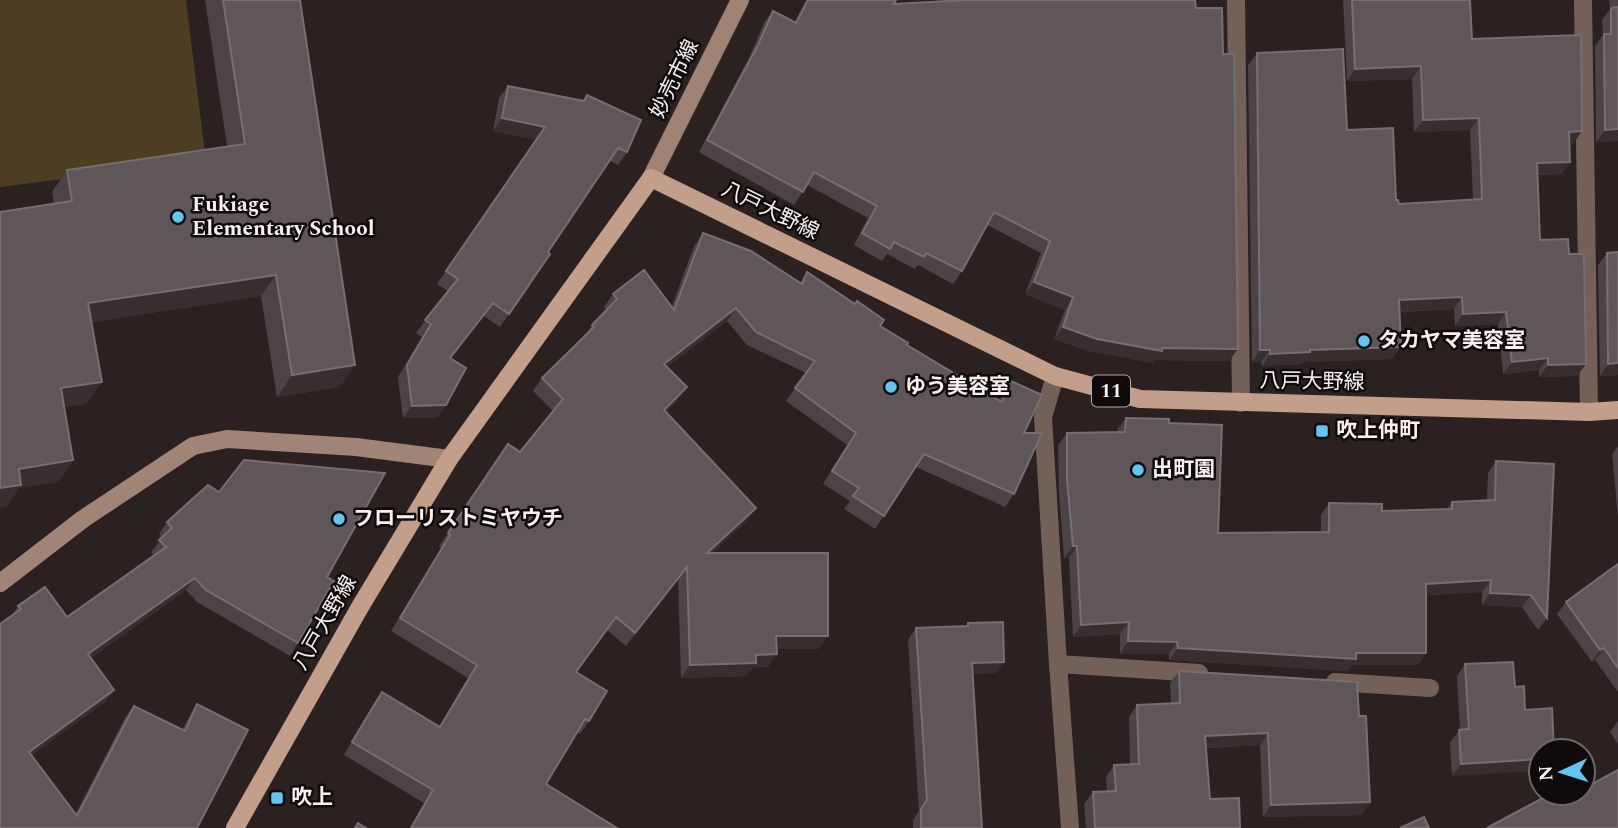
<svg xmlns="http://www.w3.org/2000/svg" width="1618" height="828" viewBox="0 0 1618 828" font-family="Spectral,'Noto Sans JP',serif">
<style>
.green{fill:#4d3d22}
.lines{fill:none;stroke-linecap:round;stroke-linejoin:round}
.lane{stroke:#736158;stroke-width:18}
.street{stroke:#736158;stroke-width:18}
.secondary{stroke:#a08475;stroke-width:18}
.primary{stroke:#c39e8b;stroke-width:18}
.wall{fill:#4c4347}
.shaded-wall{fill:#372e30}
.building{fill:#5e5659;stroke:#766e71;stroke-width:2}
.poi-dot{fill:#65c4ef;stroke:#100b0b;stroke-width:2.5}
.labels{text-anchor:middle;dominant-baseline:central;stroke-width:5;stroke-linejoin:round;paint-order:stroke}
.shield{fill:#100b0b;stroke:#b2abab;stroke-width:2}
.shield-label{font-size:19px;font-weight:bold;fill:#f8f0f0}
.street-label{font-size:21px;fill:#f8f0f0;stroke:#100b0b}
.poi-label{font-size:21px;font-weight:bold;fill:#f8f0f0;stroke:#100b0b;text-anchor:start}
</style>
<rect width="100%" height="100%" fill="#2b2120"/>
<path class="green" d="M0,0H186L206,161L0,187Z"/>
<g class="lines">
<path class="lane" d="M1058,664L1199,673
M1335,682L1430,688"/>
<path class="street" d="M1236,0L1241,403
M1583,0L1589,412
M1055,376L1043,417L1058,664L1070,828"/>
<path class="secondary" d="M651,178L740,0
M0,583L83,519L193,446L227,439L356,447L449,459"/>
<path class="primary" d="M235,828L360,607L449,459L651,178L1055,376L1140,399L1589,412L1618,410"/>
</g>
<path class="wall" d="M205,0H300L340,387L277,397L261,296L92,322L102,382L86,404L64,407L73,460L58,482L19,488L6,507L54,204L52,192L67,170L227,146Z
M806,0H896L894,4L1196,8L1229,361L1155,360L1153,363L1089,351L1054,339L1065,310L1025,294L1041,253L987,225L962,271L953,284L918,265L915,269L887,254L882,261L854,245L868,218L807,185L794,205L699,152L749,58L764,23L773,11L795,22Z
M1343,0H1470L1472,39L1574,143L1569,144L1570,162L1561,174L1537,175L1540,240L1577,376L1539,377V370L1503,374L1498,324L1455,326L1454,309L1400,312L1392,359L1303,362L1301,364L1262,366L1261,362H1252L1248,65L1257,53L1347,130L1399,204L1473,200L1470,130L1414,132L1412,79L1347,81Z
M1609,0H1618V141L1596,142L1595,46L1603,35L1602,20L1610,9Z
M508,86L583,101L587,95L627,152L618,165L610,161L548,252L550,254L500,327L484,316L451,358L446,405L437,418H403L398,377L422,337L416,333L448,291L437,284L536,140L493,131L499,98Z
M703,233L800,283L807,272L907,345L999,400L1011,381L1024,433L1014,494L1005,507L916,467L875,529L844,509L850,501L823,484L847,445L786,401L806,373L747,345L727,321L667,367L678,400L666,412L747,521L712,553L819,649H777L768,667H753L747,676L681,678L678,580L626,646L607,630L577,672L589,721L580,734L577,732L546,784L617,828H410L424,803L344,755L373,705L382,692L439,727L468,678L391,631L441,548L439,546L508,444L520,452L553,411L533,391L542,378L583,338L592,325L607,310L604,307L613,294L672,306L694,246Z
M1618,252V375L1600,376L1598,265L1607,253Z
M1126,418L1169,423L1218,533L1321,532V515L1329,503L1382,511L1446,510L1452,502L1487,501L1488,473L1496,461L1547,618L1538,630L1522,607L1482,605V592L1426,595V653L1418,665H1352L1348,671L1169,660V654H1120V634L1073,637L1069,558H1064L1059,492L1058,445L1067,433H1117V430Z
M1618,446V517L1612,454Z
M167,522L327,577L298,643L290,656L197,602L186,590L91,658L114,690L105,702L31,755L75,815L125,718L134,706L182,730L189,717L197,704V828H0L12,615L18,606L67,617L154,555L151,552L162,538L159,534Z
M1618,564V692L1595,660L1592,662L1557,614L1566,602Z
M968,623L996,673L973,674L982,828H913V820L919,811L908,640L916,628L966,626Z
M1465,664L1515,687L1525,710L1452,776L1450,742L1460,730L1457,676Z
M1179,671L1359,716L1370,802L1361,815L1263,817L1260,745L1206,748L1210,799L1240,828H1086L1084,804L1093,792L1107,791L1106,777L1114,765L1130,764L1129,717L1137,705L1171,703L1170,683Z
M1618,721V744L1610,732Z"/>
<path class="shaded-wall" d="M1421,66L1412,79L1347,81L1355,69Z
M502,118L545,127L536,140L493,131Z
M1479,118L1470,130L1414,132L1423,120Z
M1618,129V141L1596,142L1605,130Z
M1582,131L1574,143L1560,144L1569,132Z
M1570,162L1561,174L1528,175L1537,163Z
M276,275L261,296L73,325L88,303Z
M1034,282L1073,297L1065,310L1025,294Z
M1462,297L1454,309L1391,312L1399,300Z
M736,308L727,321L655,377L664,364Z
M1506,312L1498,324L1455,326L1463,314Z
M1063,327L1162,348L1238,349L1229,361L1155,360L1153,363L1089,351L1054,339Z
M1401,347L1392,359L1303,362L1301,364L1262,366L1270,354L1310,350Z
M1260,350H1270L1261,362H1252Z
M1548,358L1539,370L1503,374L1512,362Z
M1618,363V375L1600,376L1608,364Z
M1586,364L1577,376L1539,377L1548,365Z
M355,365L340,387L277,397L292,375Z
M102,382L86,404L46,410L61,388Z
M687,387L678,400L655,422L664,410Z
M446,405L437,418H403L412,406Z
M73,460L58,482L19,488L6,507L0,508V488L19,469Z
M756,508L747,521L698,566L707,553Z
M1073,546H1077L1069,558H1064Z
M687,567L678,580L626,646L635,633Z
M195,578L186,590L80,666L88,654Z
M1491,580L1482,592L1417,596L1426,584Z
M1490,593L1531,595L1522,607L1482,605Z
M1129,622L1120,634L1073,637L1081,625Z
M776,636H828L819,649H767Z
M1128,641L1177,642L1169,654H1120Z
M1178,648L1356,653H1426L1418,665H1352L1348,671L1169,660Z
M1604,648L1595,660L1592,662L1600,650Z
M777,654L768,667H753L747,676L681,678L690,665L756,655Z
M1004,662L996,673L964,674L972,663Z
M114,690L105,702L20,764L29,752Z
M1268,733L1260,745L1197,748L1205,736Z
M1541,759V771L1452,776L1461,764Z
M1370,802L1361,815L1263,817L1271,805Z"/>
<path class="building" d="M223,0H300L355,365L292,375L276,275L88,303L102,382L61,388L73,460L19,469L21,485L0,488V212L72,201L67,170L245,144Z
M808,0H896L894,4L966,0H1195L1196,8H1222L1223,54H1234L1238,349L1162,348V351L1097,339L1063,327L1073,297L1034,282L1050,241L994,212L962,271L926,253L924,257L894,242L890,249L862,233L877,206L814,172L803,192L707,140L758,45L773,11L796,23Z
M1352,0H1470L1472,39L1581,35L1582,131L1569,132L1570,162L1537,163L1540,240L1568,239L1569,254H1584L1586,364L1548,365V358L1512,362L1506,312L1463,314L1462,297L1399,300L1401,347L1310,350V352L1270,354V350H1260L1257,53L1343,49L1347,130L1393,128L1396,200H1398L1399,204L1482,199L1479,118L1423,120L1421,66L1355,69Z
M1618,7V129L1605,130L1604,34H1611V8Z
M508,86L584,101L587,95L641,120L627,152L618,148L548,252L550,254L509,314L493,303L450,358L466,368L446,405L412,406L407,365L431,324L425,320L458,279L446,271L545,127L502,118Z
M703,233L751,251L802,284L807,272L855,304L857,301L884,320L880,326L908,343L907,345L1002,402L1011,381L1042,395L1024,433H1042L1014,494L924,454L884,516L853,496L859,488L832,471L856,433L795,388L815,361L756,332L736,308L664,364L687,387L664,410L756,508L707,553H828V636H776L777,654L756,655V663L690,665L687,567L635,633L616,617L576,672L607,691L589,721L585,719L546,784L617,828H411L433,790L352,742L382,692L440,727L477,665L400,618L450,535L448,533L508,444L520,452L563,399L542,378L594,327L592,325L617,299L613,294L644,270L674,310Z
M1618,252V363L1608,364L1607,253Z
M1126,418L1169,419V423L1222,425L1218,533L1329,532V503L1382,504V511L1452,509V502L1495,500L1496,461L1554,464L1547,618L1531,595L1490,593L1491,580L1426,584V653H1356V659L1178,648L1177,642L1128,641L1129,622L1081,625L1077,546H1073L1067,480V433L1125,432Z
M244,460L385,473L327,577L334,581L298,643L206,590L195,578L88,654L114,690L29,752L77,816L134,706L185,731L197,704L248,730L197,828H0V624L21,609L18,606L45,587L67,617L166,547L159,540L172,528L167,522L208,485L219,492Z
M1618,564V668L1604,648L1600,650L1566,602Z
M1003,622L1004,662L972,663L982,828H921V809L927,800L916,628L968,626V623Z
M1513,662L1515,687L1524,686L1525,710L1552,708L1554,751H1541V759L1461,764L1459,730L1469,729L1465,664Z
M1179,671L1357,682L1359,716H1366L1370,802L1271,805L1268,733L1205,736L1210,799L1239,798L1240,828H1095L1093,792L1116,791L1114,765L1139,764L1137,705L1180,703Z
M1618,770V828H1487L1552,793H1583V789Z
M1424,817L1429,828H1400Z
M358,823L366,828H355Z"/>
<g class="poi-dot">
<circle cx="178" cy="217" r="7"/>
<circle cx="1364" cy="341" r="7"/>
<circle cx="891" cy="387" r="7"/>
<rect x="1315" y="424" width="14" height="14" rx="3.5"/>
<circle cx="1138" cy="470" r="7"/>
<circle cx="339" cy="519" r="7"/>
<rect x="270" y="791" width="14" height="14" rx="3.5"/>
</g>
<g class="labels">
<rect class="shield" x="1092" y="375.5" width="38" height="31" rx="5"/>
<g class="shield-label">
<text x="1111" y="391">11</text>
</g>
<g class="street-label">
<text transform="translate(675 79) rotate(-64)">妙売市線</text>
<text transform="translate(770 211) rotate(26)">八戸大野線</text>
<text transform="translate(1312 382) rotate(1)">八戸大野線</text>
<text transform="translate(325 623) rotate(-60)">八戸大野線</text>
</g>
<g class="poi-label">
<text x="192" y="205">Fukiage<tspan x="192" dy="24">Elementary School</tspan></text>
<text x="1378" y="341">タカヤマ美容室</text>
<text x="905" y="387">ゆう美容室</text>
<text x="1336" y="431">吹上仲町</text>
<text x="1152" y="470">出町園</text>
<text x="353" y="519">フローリストミヤウチ</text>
<text x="291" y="798">吹上</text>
</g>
</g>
<g transform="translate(1562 772) rotate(266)"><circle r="33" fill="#100b0b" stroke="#6d6767" stroke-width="2"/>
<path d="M0-5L12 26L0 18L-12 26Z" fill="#65c4ef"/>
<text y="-10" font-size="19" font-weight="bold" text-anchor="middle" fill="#f8f0f0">N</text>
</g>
</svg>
